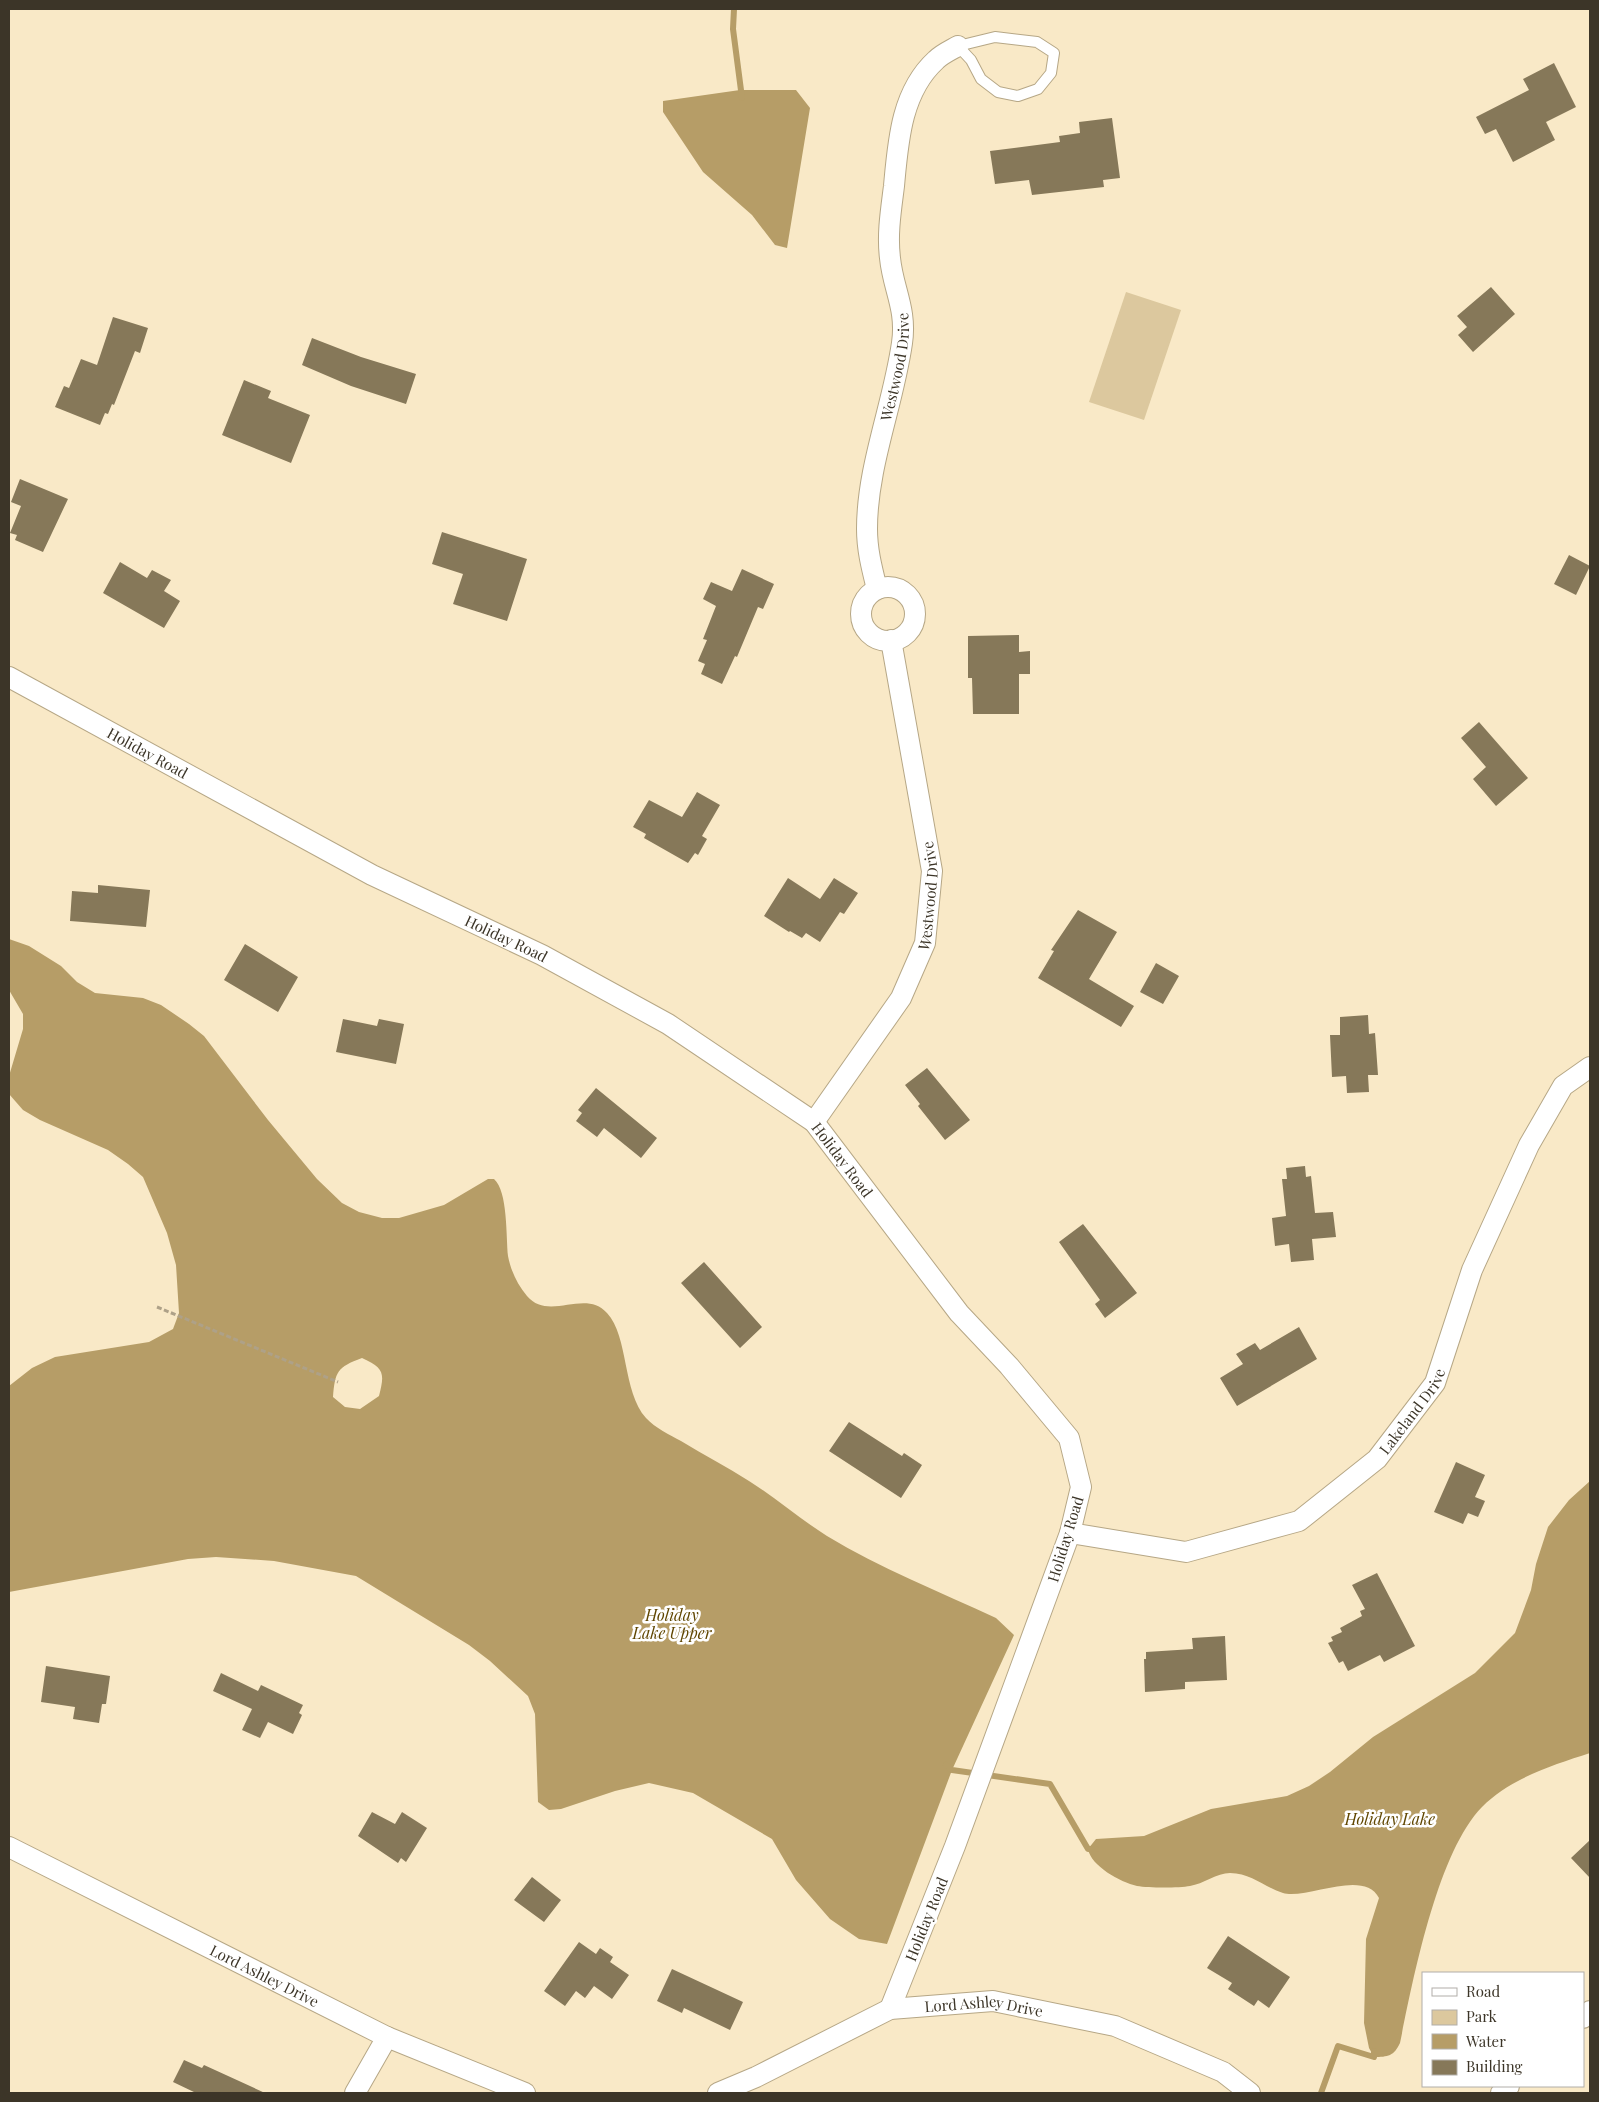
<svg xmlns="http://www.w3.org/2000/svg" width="1599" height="2102" viewBox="0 0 1599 2102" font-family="'Playfair Display',serif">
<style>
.green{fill:#dcc89e}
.water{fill:#b69d67;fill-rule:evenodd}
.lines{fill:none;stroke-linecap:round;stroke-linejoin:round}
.stream{stroke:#b69d67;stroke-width:6}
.building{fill:#867859}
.lane-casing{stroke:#b6a786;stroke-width:12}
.street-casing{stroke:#b6a786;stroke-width:22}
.path{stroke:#aea188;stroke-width:3;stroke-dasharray:5 2.5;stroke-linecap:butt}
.lane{stroke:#fff;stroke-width:10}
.street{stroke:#fff;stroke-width:20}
.labels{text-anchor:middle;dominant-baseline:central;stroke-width:5;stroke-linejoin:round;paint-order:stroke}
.street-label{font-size:15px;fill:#3c3528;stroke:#fff}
.water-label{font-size:16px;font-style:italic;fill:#604600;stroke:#fff}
</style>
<rect width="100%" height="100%" fill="#f9e9c7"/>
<path class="green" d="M1126,292L1181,310L1144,420L1089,402Z"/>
<path class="water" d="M740,90H796L810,108L787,248L775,245L752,215L703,172L663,112V101Z
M9,939L29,946L61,966L77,982L95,993L143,998L161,1005L189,1024L204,1036L268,1120L317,1179L342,1203L359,1212L382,1218H399L444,1205L488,1179H494C508,1191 506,1237 508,1256C511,1271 517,1284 527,1296C549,1322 585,1288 607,1313C629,1337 622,1391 646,1418C655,1428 670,1435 681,1441C704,1455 727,1467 749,1481C776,1498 800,1519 827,1536C880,1568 940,1592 996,1618L1014,1635L952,1770L887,1944L859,1939L830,1919L796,1880L772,1839L693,1793L649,1783L615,1791L561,1809L549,1810L538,1802L535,1714L528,1696L490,1661L469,1645L356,1576L274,1561L216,1557L188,1559L9,1592V1386L32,1368L55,1357L149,1342L173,1329L179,1313L176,1265L167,1233L143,1177L128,1164L108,1150L40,1120L23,1110L9,1094V1076L23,1029V1014L9,990ZM362,1358C384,1368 385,1373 379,1396L360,1409L345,1407L333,1397C335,1372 337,1367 362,1358Z
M1590,1481V1753C1553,1765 1511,1778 1482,1807C1437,1853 1413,1980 1400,2043C1394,2056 1388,2057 1374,2057L1369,2048L1364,2023L1366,1939L1379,1898C1364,1868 1306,1900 1283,1893C1264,1887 1251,1873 1230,1873C1217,1873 1203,1884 1190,1886C1179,1888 1149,1888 1137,1886C1120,1882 1091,1866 1088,1849L1096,1839L1144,1836L1211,1809L1287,1796L1309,1786L1330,1772L1373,1737L1475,1673L1515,1633L1531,1590L1536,1564L1548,1527L1569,1500Z"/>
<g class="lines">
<path class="stream" d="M734,9L733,29L742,98
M946,1765L952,1770L1050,1784L1088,1849H1096
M1321,2093L1338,2046L1374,2057V2051"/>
</g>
<path class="building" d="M1554,63L1576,107L1546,122L1555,140L1513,162L1496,129L1485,134L1476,117L1529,90L1523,79Z
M1112,118L1120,178L1103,180L1104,187L1032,195L1029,180L995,184L990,151L1060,142L1059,136L1080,133L1079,122Z
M1491,287L1515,314L1473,352L1458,335L1467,327L1457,316Z
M113,317L148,328L140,353L135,351L114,405L112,404L108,414L105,413L100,425L55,407L64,386L69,388L81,359L97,365Z
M312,338L361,357L416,374L406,404L351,386L302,365Z
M244,380L271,391L268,398L310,415L291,463L222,435Z
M20,479L68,499L43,552L15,540L17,535L10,533L21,506L11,502Z
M442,532L527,559L507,621L453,604L463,574L432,564Z
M1569,555L1590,566L1576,595L1554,584Z
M120,562L147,578L152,570L171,580L164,591L180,601L164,628L103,593Z
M742,569L774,584L763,609L758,607L737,657L735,656L722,684L701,674L705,664L698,661L707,640L703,639L716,606L703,599L711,582L732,591Z
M1019,635V652L1030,651V674H1019V714H973L972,678H968V636Z
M1479,722L1528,778L1496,806L1473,779L1486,767L1461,738Z
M697,792L720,805L702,836L707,839L698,855L695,853L688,863L644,838L646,834L633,827L649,800L682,817Z
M788,878L820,899L834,878L858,893L844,914L840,912L820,942L806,933L802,938L790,931L789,932L764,916Z
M98,885L150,890L146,927L70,921L72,891L98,893Z
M1078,910L1117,932L1089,979L1134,1006L1121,1027L1038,978L1054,951L1051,950Z
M245,944L298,977L278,1012L224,980Z
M1156,963L1179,976L1163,1004L1140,992Z
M1368,1015L1369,1034L1375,1033L1378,1075H1368L1369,1092L1347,1093L1346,1076L1332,1077L1330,1035H1340V1017Z
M343,1019L377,1026L379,1019L404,1024L396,1064L336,1052Z
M927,1068L970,1120L945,1140L918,1106L920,1104L905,1085Z
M596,1088L657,1138L641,1158L604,1128L597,1137L576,1121L582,1113L578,1110Z
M1305,1166L1306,1177L1311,1176L1315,1213L1333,1212L1336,1237L1312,1239L1314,1260L1291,1262L1289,1244L1275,1246L1272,1218L1286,1216L1282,1179H1287L1286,1168Z
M1083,1224L1137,1293L1105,1318L1095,1304L1100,1300L1059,1242Z
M704,1262L762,1327L740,1348L681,1283Z
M1299,1327L1317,1359L1237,1406L1220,1378L1243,1364L1236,1354L1255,1343L1260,1350Z
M849,1422L902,1456L904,1453L922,1465L901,1498L829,1451Z
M1456,1462L1485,1475L1475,1497L1485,1501L1478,1517L1468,1513L1463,1524L1434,1512Z
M1377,1573L1415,1646L1384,1662L1380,1655L1348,1671L1343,1661L1339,1663L1328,1643L1333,1641L1331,1637L1342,1632L1340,1628L1362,1616L1360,1611L1365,1609L1352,1585Z
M1225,1636L1227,1680L1185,1682V1689L1145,1692L1144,1659H1146V1652L1193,1649L1192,1638Z
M46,1666L110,1676L106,1704H102L99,1723L73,1719L75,1707L41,1702Z
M221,1673L258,1691L261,1685L303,1705L299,1713L302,1715L293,1734L268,1722L260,1738L242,1730L252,1709L213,1691Z
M372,1812L395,1824L402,1812L427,1828L406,1862L401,1858L398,1863L358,1836Z
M1590,1840V1878L1571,1858Z
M532,1877L561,1900L544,1922L514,1900Z
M1228,1936L1290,1977L1269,2008L1258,2000L1254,2006L1228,1989L1232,1983L1207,1968Z
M579,1942L596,1954L600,1948L613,1957L610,1962L629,1975L612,1999L594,1986L585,1998L576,1991L565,2006L544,1991Z
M672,1969L743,2002L730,2030L684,2008L682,2013L657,2001Z
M184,2060L202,2068L204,2065L265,2093H196L173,2082Z"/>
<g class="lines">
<defs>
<path id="lane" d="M995,37L1037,42L1054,53L1051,73L1038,89L1018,96L998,92L981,79L971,60L958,46Z"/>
<g id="street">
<circle cx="888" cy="614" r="27"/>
<path id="s1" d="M877,589C872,569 867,550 867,529C867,466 893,406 902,343C907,309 893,289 890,258C887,234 891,210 894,186C898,142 901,92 936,60C942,54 951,50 958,46"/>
<path id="s2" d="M9,677L372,875L542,955L668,1024L814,1122L959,1313L1009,1366L1069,1438L1081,1487L1070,1533L955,1846L890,2009"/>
<path id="s3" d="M814,1122L901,998L925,943L932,871L891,640"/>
<path id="s4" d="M1070,1533L1186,1552L1299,1521L1377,1459L1435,1383L1472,1270L1529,1145L1563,1086L1590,1067"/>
<path id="s5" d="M9,1847L387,2037L525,2093"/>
<path d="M1583,2018L1590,2011"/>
<path d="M355,2093L387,2037"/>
<path id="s6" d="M718,2093L756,2077L890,2009L993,2001L1115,2026L1223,2072L1250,2093"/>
<path d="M1501,2093L1509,2086"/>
</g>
</defs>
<use href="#lane" class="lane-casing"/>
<use href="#street" class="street-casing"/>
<path class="path" d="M157,1307L338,1382"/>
<use href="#lane" class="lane"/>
<use href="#street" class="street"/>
</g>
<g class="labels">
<g class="street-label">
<text stroke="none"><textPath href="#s1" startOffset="226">Westwood Drive</textPath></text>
<text stroke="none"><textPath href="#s2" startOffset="158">Holiday Road</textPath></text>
<text stroke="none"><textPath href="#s3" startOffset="259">Westwood Drive</textPath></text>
<text stroke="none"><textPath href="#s2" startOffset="562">Holiday Road</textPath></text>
<text stroke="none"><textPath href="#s2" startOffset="968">Holiday Road</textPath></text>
<text stroke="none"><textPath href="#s4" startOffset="394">Lakeland Drive</textPath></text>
<text transform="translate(1065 1539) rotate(-73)">Holiday Road</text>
<text transform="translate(926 1919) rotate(-68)">Holiday Road</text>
<text stroke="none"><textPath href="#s5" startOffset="286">Lord Ashley Drive</textPath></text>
<text stroke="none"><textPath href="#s6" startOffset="286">Lord Ashley Drive</textPath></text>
</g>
<g class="water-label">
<text x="672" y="1614">Holiday<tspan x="672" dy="18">Lake Upper</tspan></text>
<text x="1390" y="1818">Holiday Lake</text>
</g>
</g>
<rect width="1599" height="2102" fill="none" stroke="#3c3528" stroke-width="20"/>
<rect x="1422" y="1972" width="162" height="115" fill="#ffffff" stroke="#b1aea9"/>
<rect x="1432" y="1988" width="25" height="8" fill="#ffffff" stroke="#b1aea9"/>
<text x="1466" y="1997" font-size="15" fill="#3c3528">Road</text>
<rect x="1432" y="2010" width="25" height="15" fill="#dcc89e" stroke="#b1aea9"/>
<text x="1466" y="2022" font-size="15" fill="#3c3528">Park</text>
<rect x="1432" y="2034" width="25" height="15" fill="#b69d67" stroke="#b1aea9"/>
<text x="1466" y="2047" font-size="15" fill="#3c3528">Water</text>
<rect x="1432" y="2060" width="25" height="15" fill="#867859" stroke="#b1aea9"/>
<text x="1466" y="2072" font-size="15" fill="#3c3528">Building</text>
</svg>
